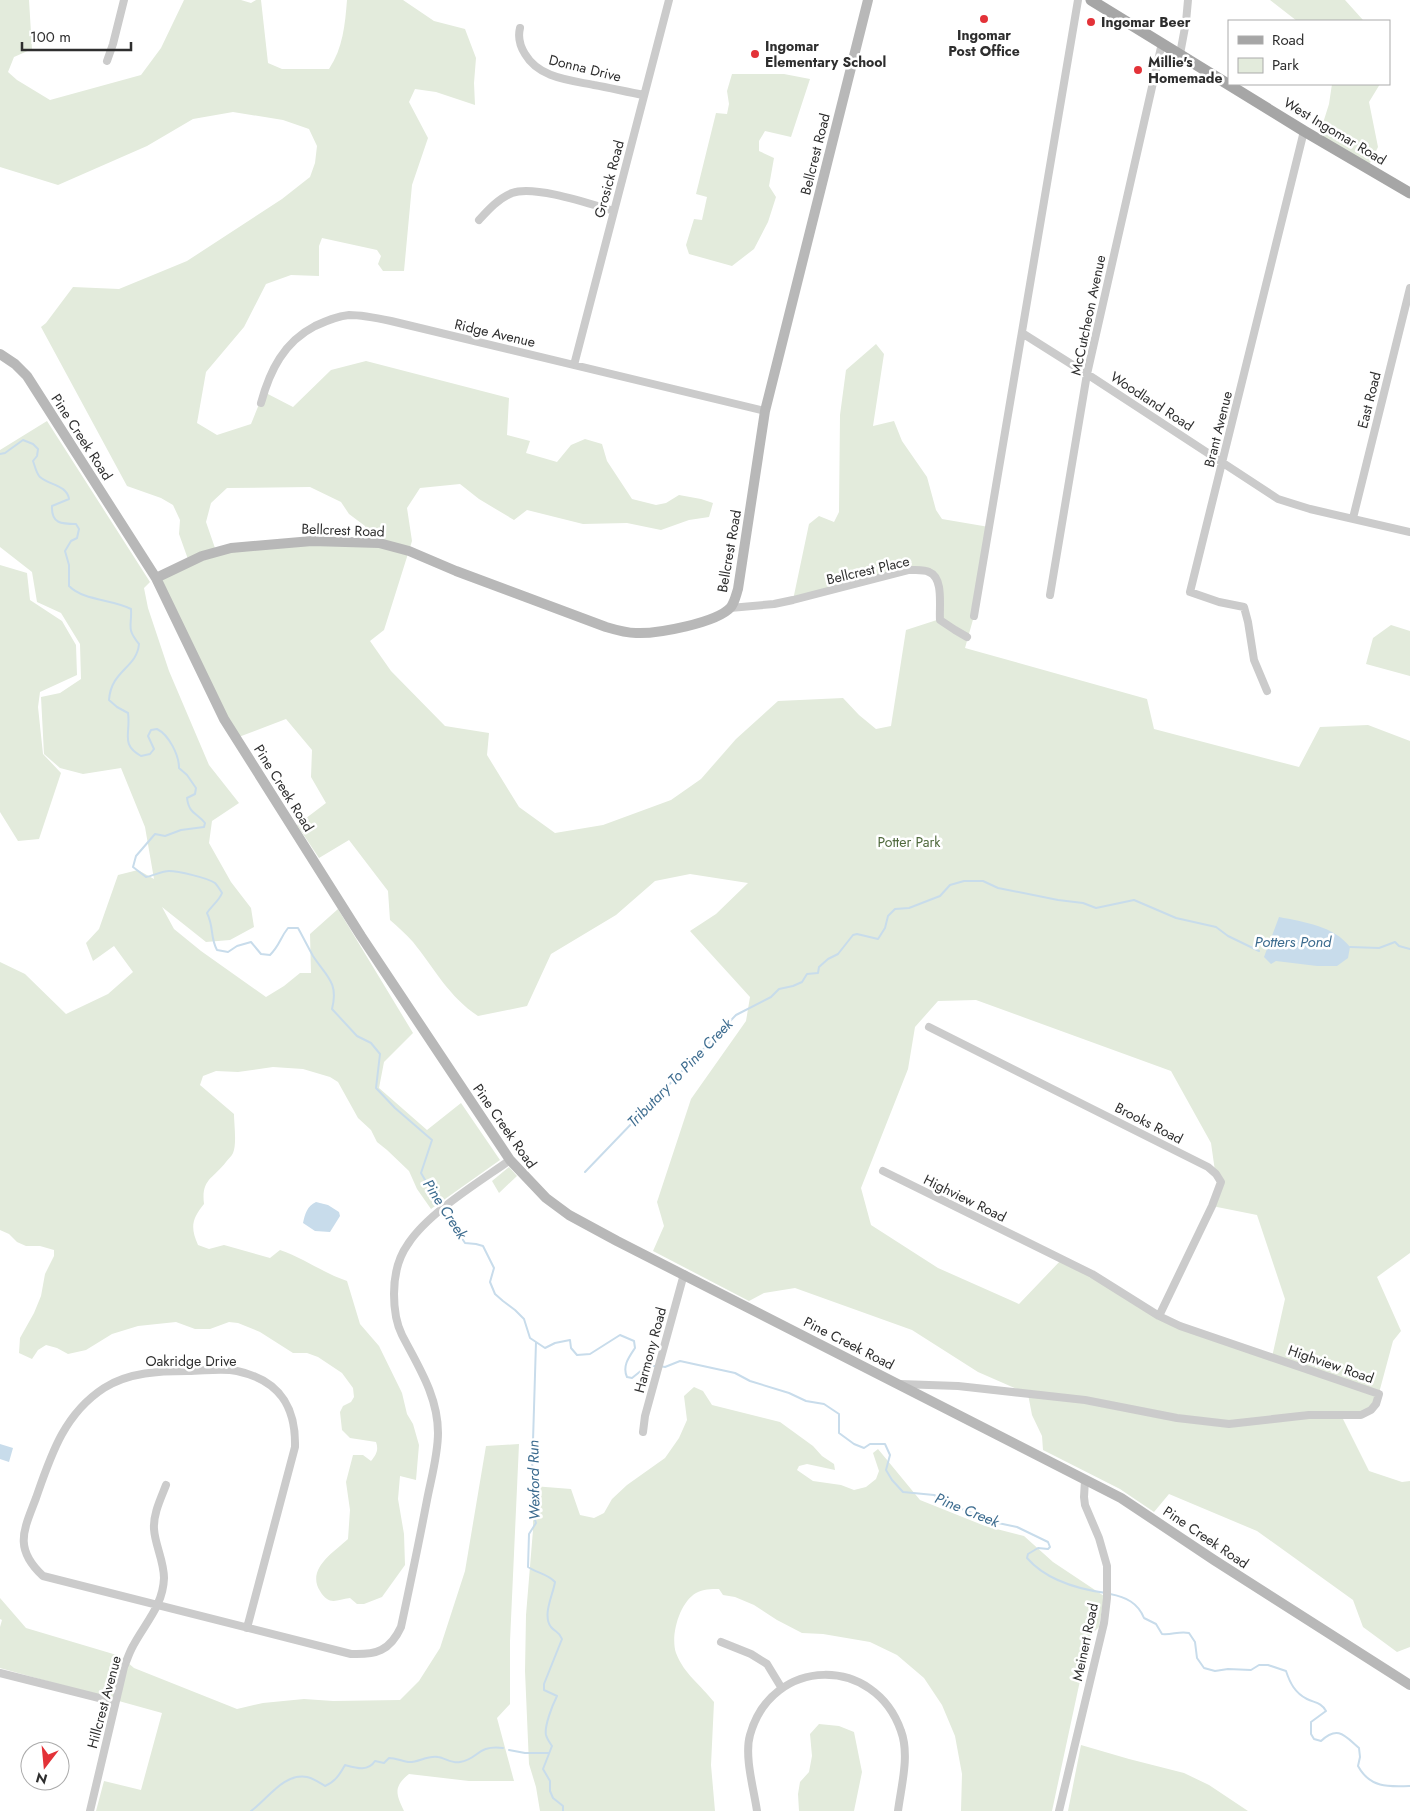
<svg xmlns="http://www.w3.org/2000/svg" width="1410" height="1811" viewBox="0 0 1410 1811" font-family="Jost,sans-serif">
<style>
.green{fill:#e3ebdc;fill-rule:evenodd}
.water{fill:#c8dceb}
.lines{fill:none;stroke-linecap:round;stroke-linejoin:round}
.stream{stroke:#c8dceb;stroke-width:2}
.street{stroke:#cbcbcb;stroke-width:8}
.secondary{stroke:#b8b8b8;stroke-width:10}
.primary{stroke:#a6a6a6;stroke-width:11}
.poi-dot{fill:#e33238;stroke:#fff;stroke-width:2}
.labels{text-anchor:middle;dominant-baseline:central;stroke-width:5;stroke-linejoin:round;paint-order:stroke}
.poi-label{font-size:14px;font-weight:bold;fill:#2e2e2e;stroke:#fff;text-anchor:start}
.street-label{font-size:14px;fill:#2e2e2e;stroke:#fff}
.park-label{font-size:14px;fill:#4f693c;stroke:#fff}
.water-label{font-size:15px;font-style:italic;fill:#3d6c8f;stroke:#fff}
</style>
<rect width="100%" height="100%" fill="#fff"/>
<path class="green" d="M0,0H29L32,49L14,57L8,72L17,80L50,100L141,75L161,48L184,0H241L251,3L256,0H261L268,63L282,69H329C343,48 345,25 347,0H403L434,21L465,29L476,58L474,83L475,105L436,92L415,89L409,102L428,138L412,185L404,271H383L378,264L381,256L377,250L322,238L319,246V276L291,275L266,284L244,327L206,372L197,423L217,435L251,424L264,392L293,407L331,370L366,361L509,398L507,435L530,441L526,453L557,462L571,445L585,439L602,444L607,461L632,499L656,505L666,503L679,495L701,499L713,503L709,517L689,520L661,530L627,523L583,524L527,510L514,520L479,499L460,484L420,488L407,508L412,541L384,630L370,641L391,671L445,726L489,733L487,755L519,807L555,833L603,825L671,800L701,779L736,739L778,701L843,698L859,715L876,729L891,726L906,630L940,619L936,577L909,570L793,600L809,524L819,516L834,522L839,512L840,415L846,370L876,344L884,354L873,426L894,421L902,441L927,477L936,510L942,519L989,527L974,616L965,648L1147,699L1154,729L1299,767L1320,727L1368,725L1410,741V1253L1377,1277L1401,1331L1393,1341L1376,1404L1371,1410L1341,1415L1369,1471L1402,1482L1410,1481V1647L1397,1652L1363,1627L1353,1600L1257,1531L1169,1494L1154,1512L1120,1489L1043,1450L1042,1436L1032,1415L1028,1394L978,1372L912,1330L795,1288L764,1293L749,1301L653,1251L664,1226L657,1202L691,1099L746,1021L750,997L690,931L716,914L748,883L690,874L655,881L616,915L551,954L527,1006L478,1016C449,997 434,968 413,942C406,934 398,927 390,920L388,891L349,840L319,858L297,825L326,803L311,777L312,750L286,719L236,738L156,578L189,562L179,534L180,520L173,505L161,498L127,486L41,327L46,323L73,287L119,289L187,261L282,199L310,177L315,163L317,146L309,129L283,120L233,112L193,119L147,146L58,185L0,167ZM310,487L341,502L349,514L365,526L368,542L216,551L206,522L211,503L227,488ZM976,1000L1171,1071L1211,1143L1218,1192L1212,1206L1257,1215L1285,1299L1272,1357L1159,1316L1062,1259L1019,1304L938,1268L871,1225L861,1188L908,1069L915,1027L938,1001Z
M1270,0H1345L1363,20L1297,21Z
M732,74H784L810,79L791,137L765,131L759,141V151L774,158L769,186L776,197L768,222L754,249L732,266L689,254L686,245L694,219L702,220L707,197L696,194L716,113L727,114L729,104L727,91Z
M1332,84H1380L1369,102L1378,147L1367,169L1318,139L1329,104Z
M47,421L150,582L144,588L148,608L169,671L209,765L239,803L212,821L209,843L231,882L251,908L254,927L230,940L206,942L162,907L174,929L201,951L266,997L284,986L300,973H311L310,934L338,909L413,1033L384,1062L379,1088L427,1130L461,1103L500,1160L431,1209L417,1189L409,1171L387,1150L377,1142L371,1130L358,1118L338,1082L330,1077L303,1069L273,1067L238,1072L216,1071L203,1076L200,1085L234,1114C234,1123 237,1144 233,1153C232,1156 228,1159 226,1162C213,1179 201,1179 204,1204C192,1219 190,1227 198,1245L209,1249L224,1245L270,1258L280,1250C304,1258 323,1273 347,1281L360,1324L379,1346L402,1393L407,1414L413,1424L419,1445L416,1480L400,1476L398,1499L404,1534L405,1565L382,1597L364,1604H357L350,1598C336,1600 329,1606 320,1591C306,1569 334,1552 348,1539L350,1510L346,1482L353,1455H363L371,1461C376,1455 379,1450 376,1442L350,1438L342,1430L340,1412L343,1406L351,1402L354,1397L353,1388L342,1373L318,1357L307,1353H293L260,1332L238,1323L229,1322L210,1329H195L176,1322L138,1326L112,1334L86,1350L68,1354L57,1348L46,1345L38,1350L32,1359L19,1353L20,1338L34,1313L41,1296L45,1274L54,1256V1250L40,1246H26L17,1242L9,1234L0,1230V962L25,974L66,1014L108,994L133,972L114,946L93,961L86,943L99,929L118,875L138,870L154,879L145,827L121,768L83,774L60,768L44,754L41,697L60,693L81,679L80,644L61,613L37,602L32,572L0,547V450Z
M0,565L27,573L30,600L62,621L76,645L77,675L40,692L38,707L43,754L61,773L39,839L18,841L0,812Z
M1391,625L1410,631V676L1366,664L1373,638Z
M509,1167L517,1176L499,1193L492,1181Z
M694,1387L703,1391L712,1405L780,1422L813,1446L822,1456L834,1464L835,1470L807,1464L799,1466L797,1470L813,1481L841,1485L854,1490L866,1487L876,1479L879,1471L873,1453L878,1449L920,1500L985,1526L1024,1536L1053,1562L1104,1596L1099,1627L1086,1640V1646L1088,1655L1081,1676L1052,1811H961L962,1774L955,1736L942,1705L924,1678L897,1655L870,1642L823,1634L802,1633L777,1620L754,1605L735,1597L723,1595L719,1589C711,1589 703,1589 696,1593C680,1602 670,1635 676,1653C684,1674 701,1685 714,1702L711,1765L715,1811H540L536,1787L529,1764L525,1671L526,1615L533,1530V1486L571,1489L580,1515L594,1518L604,1513L612,1499L627,1485L665,1458L679,1438L687,1420L684,1396Z
M519,1444L510,1641V1704L497,1718L514,1781H469L409,1774C393,1787 396,1794 404,1811H96L104,1781L141,1790L162,1713L0,1668V1627L2,1620L0,1619V1598L26,1628L120,1656L134,1668L237,1709L263,1703L304,1699L333,1701L400,1700L419,1681L440,1648L465,1571L486,1446Z
M819,1724L839,1726L854,1732L862,1772L854,1811H799L798,1794L800,1782L809,1772L812,1756L810,1734Z
M1081,1745L1129,1759L1184,1773L1209,1785L1248,1811H1068Z"/>
<path class="water" d="M1279,917C1304,922 1334,926 1350,947L1348,958L1337,966H1317L1276,961L1271,964L1264,957Z
M316,1202L328,1205L339,1212L340,1216L330,1232L315,1231L303,1223C305,1214 307,1206 316,1202Z
M0,1444L13,1448L9,1462L0,1459Z"/>
<g class="lines">
<path class="stream" d="M0,454L5,453L23,440L33,444L38,449L37,456L33,461C35,466 36,473 40,477C49,485 67,485 69,499L52,506C51,524 62,524 76,524L79,529L77,538L71,541L65,551L69,565V586C84,601 112,599 131,609C132,627 126,628 139,644C137,668 111,670 109,700L117,707L128,713C131,734 120,744 141,756L150,754L154,749L148,736L151,730L157,729C169,735 179,755 179,768L187,775L196,788L195,794L187,798C189,814 197,813 205,823L204,827L181,830L165,836L155,834L136,856L133,867L146,877C153,876 162,871 169,871C178,871 208,878 215,883C218,886 220,890 222,893C219,901 212,905 207,913C214,927 210,937 217,950L228,952L237,946L251,942L261,954L270,955C280,945 280,938 288,928H298C303,937 308,947 313,956C326,976 339,982 332,1009L357,1036L371,1043L380,1054L376,1088L395,1108L432,1140L421,1173L441,1207
M1350,947L1379,948L1395,942L1399,946L1410,949
M585,1172L736,1015L771,997L779,989L793,986L802,982L807,974L818,973L819,967L828,959L838,954L853,935L857,934L878,939L885,928L888,916L895,909L909,908L940,896L950,885L964,881H983L998,888L1058,900L1083,903L1096,908L1134,900L1176,918L1216,927L1228,936L1259,951
M444,1211L465,1243L476,1244L483,1246L494,1268L490,1282L495,1294L503,1301L515,1310L524,1319L530,1338L545,1348L555,1343L570,1340L571,1348L577,1355L590,1354L620,1335L634,1341L635,1348C629,1357 622,1366 627,1377L632,1378L647,1366H656
M536,1342L531,1507L536,1523L529,1534L528,1567C537,1573 548,1574 555,1582C553,1595 542,1615 551,1627C556,1633 559,1631 562,1639L544,1684V1690L557,1696C553,1704 544,1726 546,1735C547,1739 550,1743 552,1746L543,1769L550,1781V1791L553,1798L563,1806V1811
M660,1366L665,1367L680,1361L735,1373L750,1381L789,1393L806,1401L824,1404L839,1414V1433L854,1444L864,1448L870,1444H885L890,1455L886,1470L892,1480L903,1492L934,1495L962,1509L998,1523L1017,1527L1048,1542L1050,1547L1048,1549L1038,1548L1028,1554L1027,1558C1046,1580 1077,1589 1106,1593
M1110,1594C1126,1597 1138,1603 1144,1618L1156,1624L1162,1634C1172,1635 1179,1631 1189,1633L1195,1642L1197,1658L1204,1668L1215,1671L1228,1669L1251,1670L1259,1665H1268L1286,1671C1290,1683 1295,1693 1307,1699C1315,1703 1321,1702 1326,1711L1311,1722V1734L1314,1739L1321,1741C1338,1725 1345,1736 1359,1748L1360,1757L1358,1766C1370,1788 1388,1787 1410,1786
M509,1750L525,1753H549
M251,1811C268,1799 283,1773 307,1777C313,1778 320,1783 325,1786C335,1782 340,1774 345,1765C356,1768 368,1772 375,1761L384,1763L389,1758C396,1758 401,1761 408,1762C418,1763 427,1755 438,1757C445,1758 453,1764 460,1762C479,1759 476,1745 503,1748"/>
<path class="street" d="M520,28C518,36 520,46 525,54C539,78 569,80 594,85C611,88 627,92 644,95
M1180,54L1186,22L1188,0
M107,61L113,44L124,0
M479,220C489,209 498,199 512,193C535,185 590,204 614,211
M1022,333L1087,374L1278,499L1310,509L1410,532
M574,365L669,0
M261,403C270,370 284,342 315,326C326,321 337,316 349,315C363,315 377,318 391,321L765,411
M1353,518L1410,288
M1050,595L1087,374L1162,43
M730,608L774,604L793,600L909,570C915,570 924,569 929,572C944,578 939,606 940,620L955,630L967,637
M974,616L1078,0
M1267,691L1254,660L1248,622L1244,607L1219,602L1190,592L1304,131
M929,1027L1208,1167L1216,1174L1221,1182L1212,1206L1159,1316
M883,1171L1092,1274L1159,1316L1180,1326L1379,1394L1376,1404L1371,1410L1361,1415H1309L1229,1424L1177,1418L1085,1400L958,1386L900,1384
M643,1432L645,1416L684,1274
M247,1628L295,1447C296,1406 279,1380 237,1371C222,1368 204,1371 188,1371C160,1371 129,1372 104,1388C64,1414 51,1455 36,1498C24,1530 13,1548 43,1576C145,1602 248,1628 351,1654C376,1655 390,1651 401,1627C410,1585 419,1542 427,1500C431,1479 438,1455 438,1433C438,1396 418,1366 402,1335C396,1323 394,1308 394,1294C394,1277 398,1258 408,1244C428,1213 479,1182 510,1160
M721,1642L751,1654L767,1664L781,1687
M0,1673L115,1702
M90,1811L124,1667C127,1660 129,1653 133,1646C145,1623 163,1606 164,1578C164,1561 155,1545 154,1529C153,1514 161,1498 166,1485
M757,1811C754,1790 744,1756 750,1735C772,1656 875,1655 901,1731C910,1755 901,1787 898,1811
M1059,1811L1104,1623L1107,1598V1566L1099,1538L1085,1505L1084,1497L1085,1480"/>
<path class="secondary" d="M0,354L15,364L27,376L156,578L224,719L361,936L510,1160L546,1198L569,1215L617,1241L1121,1498L1214,1560L1410,1685
M156,578L202,556L231,548L312,541L379,543L409,551L456,571L606,627C616,630 626,633 636,633C657,634 717,623 731,607C735,601 736,595 738,589L765,411L868,0"/>
<path class="primary" d="M1091,0L1304,131L1410,193"/>
</g>
<g class="poi-dot">
<circle cx="984" cy="19" r="5"/>
<circle cx="1091" cy="22" r="5"/>
<circle cx="755" cy="54" r="5"/>
<circle cx="1138" cy="70" r="5"/>
</g>
<g class="labels">
<g class="poi-label">
<text x="1101" y="22">Ingomar Beer</text>
<text x="984" y="35" text-anchor="middle">Ingomar<tspan x="984" dy="16">Post Office</tspan></text>
<text x="765" y="46">Ingomar<tspan x="765" dy="16">Elementary School</tspan></text>
<text x="1148" y="62">Millie's<tspan x="1148" dy="16">Homemade</tspan></text>
</g>
<g class="street-label">
<text transform="translate(585 68) rotate(14)">Donna Drive</text>
<text transform="translate(1335 131) rotate(31)">West Ingomar Road</text>
<text transform="translate(815 154) rotate(-76)">Bellcrest Road</text>
<text transform="translate(609 179) rotate(-75)">Grosick Road</text>
<text transform="translate(1088 315) rotate(-78)">McCutcheon Avenue</text>
<text transform="translate(495 333) rotate(13)">Ridge Avenue</text>
<text transform="translate(1369 400) rotate(-76)">East Road</text>
<text transform="translate(1152 401) rotate(33)">Woodland Road</text>
<text transform="translate(1218 429) rotate(-76)">Brant Avenue</text>
<text transform="translate(82 437) rotate(57)">Pine Creek Road</text>
<text transform="translate(343 530) rotate(2)">Bellcrest Road</text>
<text transform="translate(729 551) rotate(-80)">Bellcrest Road</text>
<text transform="translate(868 570) rotate(-13)">Bellcrest Place</text>
<text transform="translate(284 788) rotate(58)">Pine Creek Road</text>
<text transform="translate(1149 1123) rotate(27)">Brooks Road</text>
<text transform="translate(505 1126) rotate(55)">Pine Creek Road</text>
<text transform="translate(965 1198) rotate(26)">Highview Road</text>
<text transform="translate(849 1343) rotate(27)">Pine Creek Road</text>
<text transform="translate(650 1350) rotate(-75)">Harmony Road</text>
<text x="191" y="1361">Oakridge Drive</text>
<text transform="translate(1331 1364) rotate(19)">Highview Road</text>
<text transform="translate(1206 1537) rotate(34)">Pine Creek Road</text>
<text transform="translate(1085 1642) rotate(-78)">Meinert Road</text>
<text transform="translate(104 1702) rotate(-75)">Hillcrest Avenue</text>
</g>
<g class="park-label">
<text x="909" y="842">Potter Park</text>
</g>
<g class="water-label">
<text x="1293" y="942">Potters Pond</text>
<text transform="translate(680 1073) rotate(-46)">Tributary To Pine Creek</text>
<text transform="translate(445 1209) rotate(57)">Pine Creek</text>
<text transform="translate(534 1480) rotate(-91)">Wexford Run</text>
<text transform="translate(967 1510) rotate(22)">Pine Creek</text>
</g>
</g>
<rect x="1228" y="20" width="162" height="65" fill="#ffffff" stroke="#ababab"/>
<rect x="1238" y="36" width="25" height="8" fill="#a6a6a6" stroke="#ababab"/>
<text x="1272" y="45" font-size="15" fill="#2e2e2e">Road</text>
<rect x="1238" y="58" width="25" height="15" fill="#e3ebdc" stroke="#ababab"/>
<text x="1272" y="70" font-size="15" fill="#2e2e2e">Park</text>
<g transform="translate(45 1766) rotate(196)"><circle r="24" fill="#ffffff" stroke="#ababab"/>
<path d="M0-4L9 19L0 12L-9 19Z" fill="#e33238"/>
<text y="-8" font-size="14" font-weight="bold" text-anchor="middle" fill="#2e2e2e">N</text>
</g>
<path d="M22 42v8h109v-8" fill="none" stroke="#2e2e2e" stroke-width="2.5"/>
<text x="30" y="42" font-size="15" fill="#2e2e2e" stroke="#ffffff" stroke-width="4" paint-order="stroke">100 m</text>
</svg>
